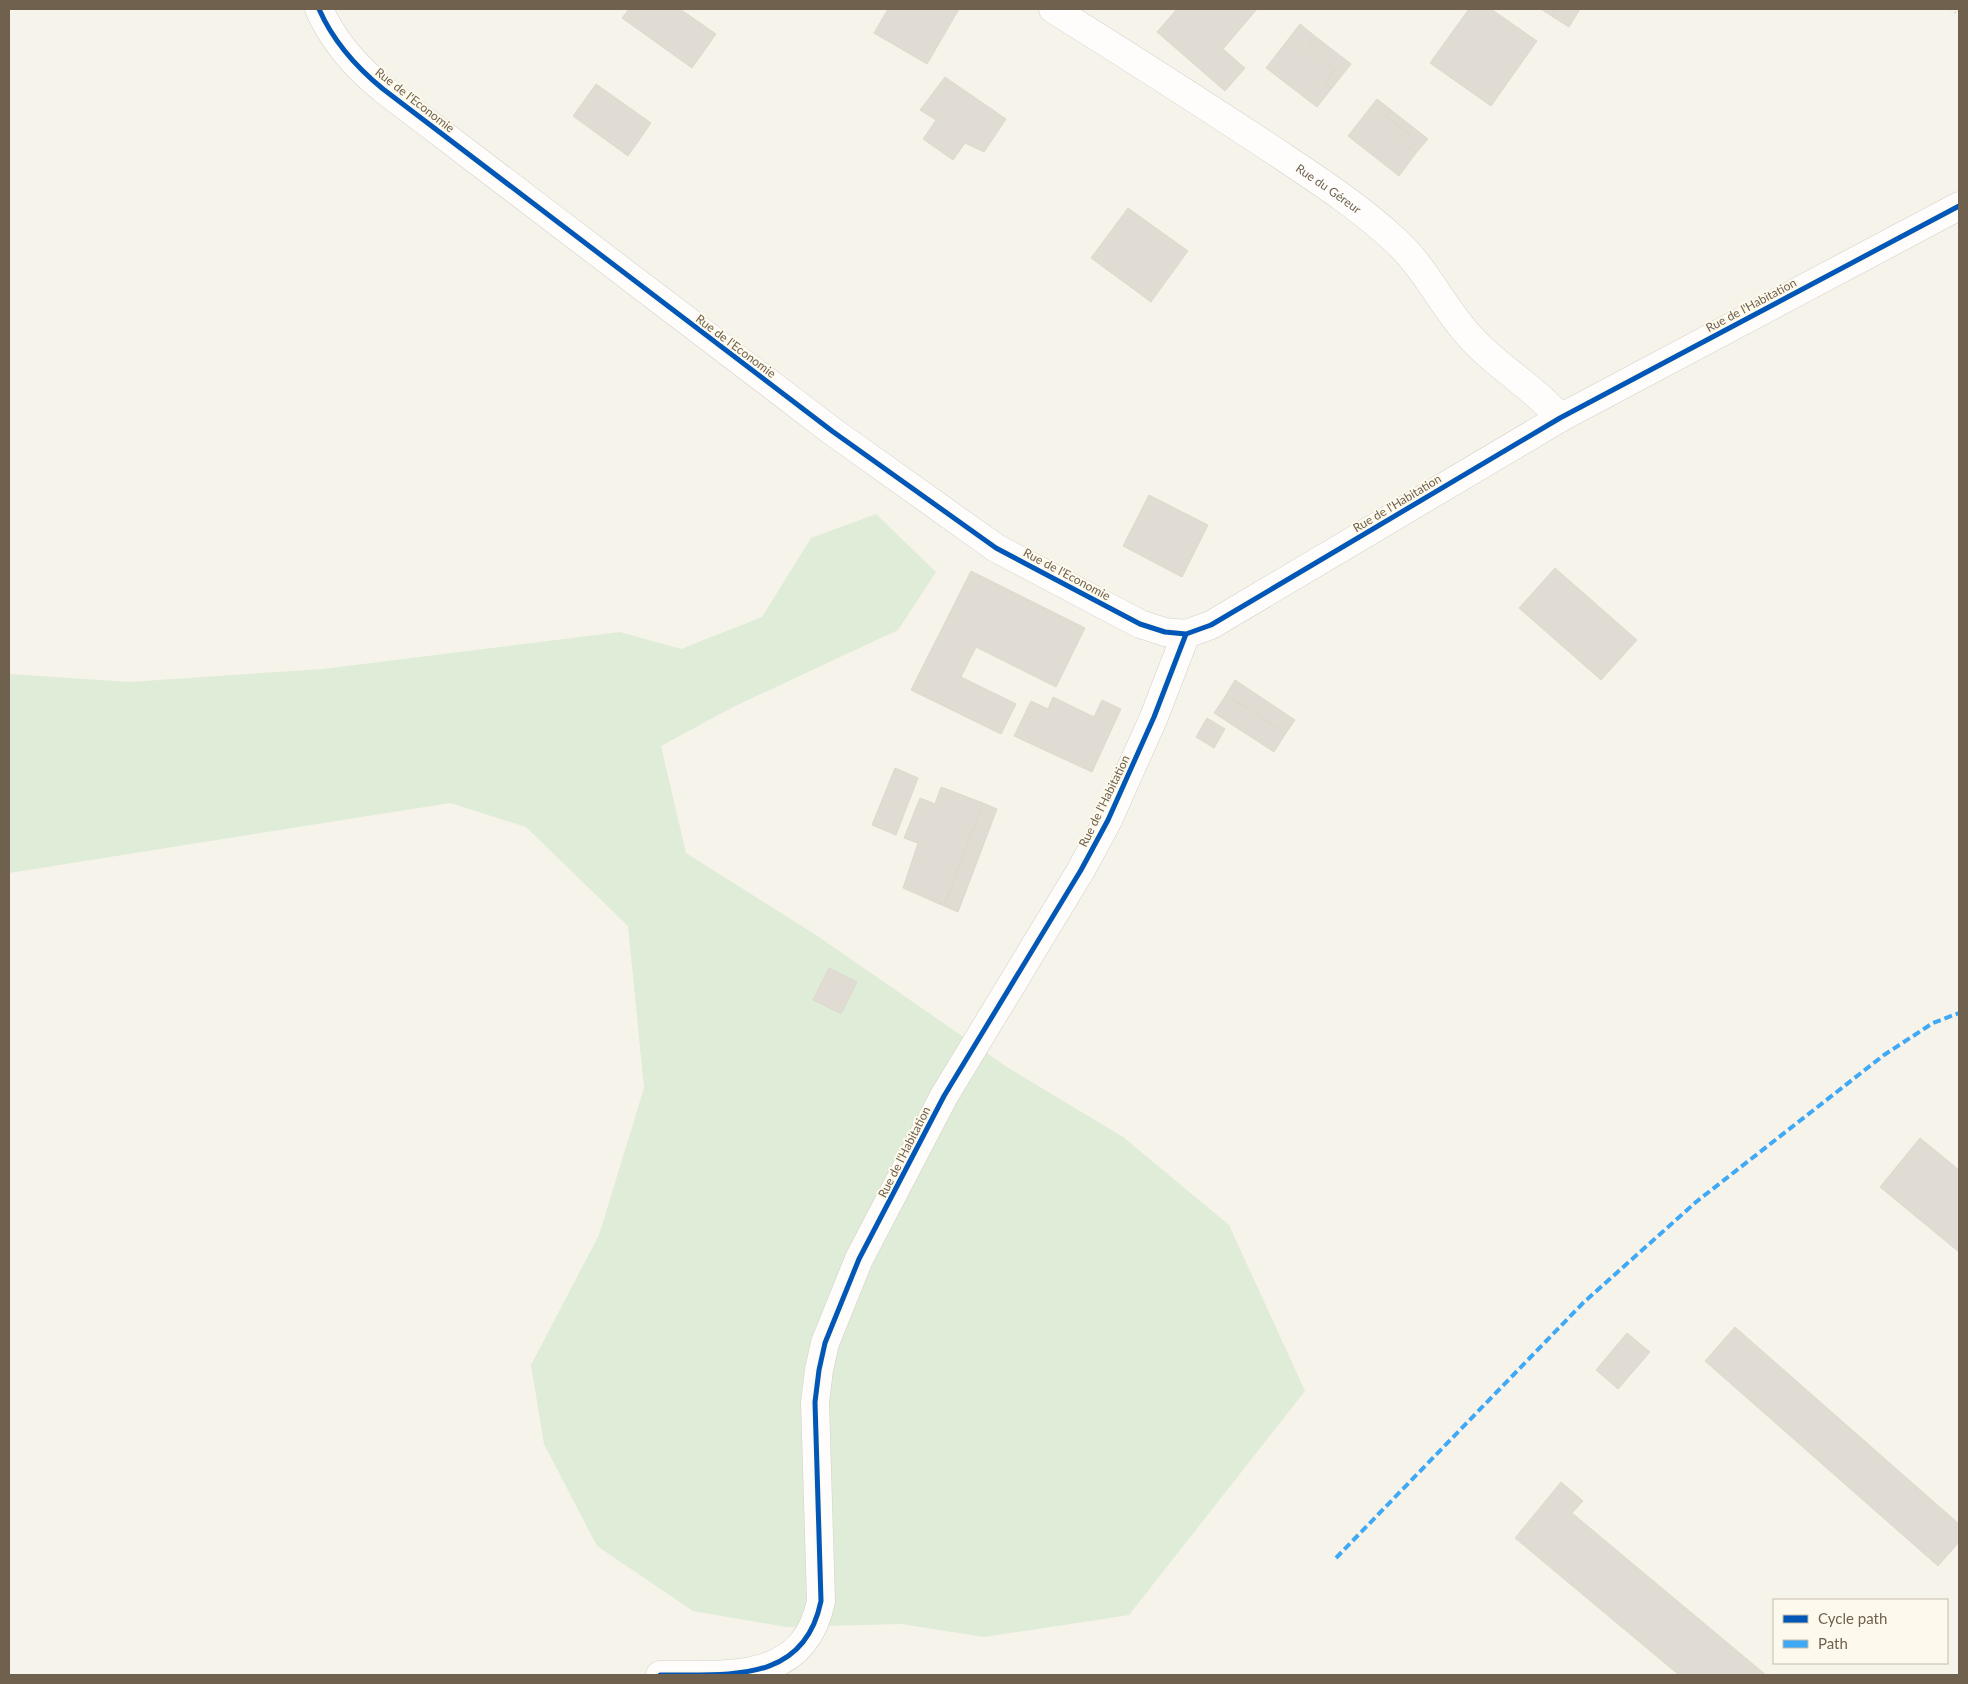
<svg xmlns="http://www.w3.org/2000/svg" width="1968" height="1684" viewBox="0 0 1968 1684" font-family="Lato,sans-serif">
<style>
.green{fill:#dfecd7}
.building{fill:#e1dcd3;stroke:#ded8ce}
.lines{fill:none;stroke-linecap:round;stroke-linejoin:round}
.minor-casing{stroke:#d3cfc8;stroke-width:29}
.path{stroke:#d7d2cb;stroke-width:3;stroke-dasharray:1 4;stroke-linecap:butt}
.minor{stroke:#fefdfc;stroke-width:28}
.quiet{stroke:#3fa9f5;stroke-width:4;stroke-dasharray:8 4;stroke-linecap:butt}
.cycleway-casing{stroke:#fdfaed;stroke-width:8}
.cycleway{stroke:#0057b8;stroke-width:5}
.labels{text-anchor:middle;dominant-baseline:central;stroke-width:4;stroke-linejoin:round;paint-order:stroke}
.street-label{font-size:12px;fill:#70614e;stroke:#fdfaed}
</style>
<rect width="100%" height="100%" fill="#f6f3eb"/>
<path class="green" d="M876,514L936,572L898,630L735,706L661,746L686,853L816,935L1007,1067L1123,1137L1229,1225L1305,1391L1129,1615L984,1637L901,1624L786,1627L693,1611L597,1546L544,1444L531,1365L599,1235L644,1088L628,926L526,827L450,803L9,873V674L129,682L323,669L620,632L681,649L762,617L811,538Z"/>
<path class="building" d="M629,9H680L716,34L692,68L622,18Z
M888,9H959L927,64L874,33Z
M1177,9H1257L1223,49L1245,68L1225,91L1157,32Z
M1469,9H1491L1537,41L1491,106L1430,63Z
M1541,9H1551L1556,12L1553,17Z
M1551,9H1580L1569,27L1553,17L1556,12Z
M1300,24L1316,37L1307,49L1334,70L1325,82L1332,88L1317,107L1266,68Z
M1316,37L1351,64L1332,88L1325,82L1334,70L1307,49Z
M945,77L1006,119L984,152L965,143L953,160L923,139L936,120L920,110Z
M596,84L651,123L628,156L573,116Z
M1377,99L1391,110L1386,116L1411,136L1404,144L1416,153L1399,176L1348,136Z
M1391,110L1428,139L1416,153L1404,144L1411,136L1386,116Z
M1128,208L1188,251L1151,302L1091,258Z
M1149,495L1208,525L1182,577L1123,546Z
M1555,568L1637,640L1601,680L1519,608Z
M971,571L1085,628L1056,687L976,647L961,677L1016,704L1001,734L911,690Z
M1235,680L1295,720L1286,733L1226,695Z
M1226,695L1286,733L1274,752L1214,713Z
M1053,697L1094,717L1102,700L1121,709L1092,772L1014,736L1031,701L1048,709Z
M1207,718L1225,729L1214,748L1196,737Z
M895,768L918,778L896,835L872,825Z
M941,787L983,803L944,906L903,888L918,843L904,838L920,798L935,804Z
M983,803L997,809L958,912L944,906Z
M829,968L857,982L841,1014L813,1000Z
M1920,1138L1959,1170V1252L1880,1187Z
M1735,1327L1959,1524V1542L1938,1566L1705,1361Z
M1627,1333L1650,1352L1618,1389L1596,1370Z
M1561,1482L1583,1501L1572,1513L1766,1675H1679L1515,1538Z"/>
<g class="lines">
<defs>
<g id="minor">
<path d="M319,9C333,41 356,67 383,89L832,431L996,548L1140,624L1165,632L1186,634"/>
<path id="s1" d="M1053,9C1127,55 1200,102 1273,150C1315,178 1360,207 1397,242C1428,271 1444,310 1473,340C1500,369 1535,388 1560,418"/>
<path d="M660,1675C730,1674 804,1684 821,1601L815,1402L819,1370L825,1343L859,1259L944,1096L1081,870L1108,820L1154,717L1186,634L1211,625L1560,418L1959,206"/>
</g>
</defs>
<use href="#minor" class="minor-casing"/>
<path class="path" d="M1951,9L1959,15"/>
<use href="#minor" class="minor"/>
<path class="quiet" d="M1336,1558L1583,1303L1696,1202L1884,1055L1933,1023L1959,1013"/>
<defs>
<path id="cycleway" d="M319,9C333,41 356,67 383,89L832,431L996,548L1140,624L1165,632L1186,634
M660,1675C730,1674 804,1684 821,1601L815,1402L819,1370L825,1343L859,1259L944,1096L1081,870L1108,820L1154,717L1186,634L1211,625L1560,418L1959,206"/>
</defs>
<use href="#cycleway" class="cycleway-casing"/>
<use href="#cycleway" class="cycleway"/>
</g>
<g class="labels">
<g class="street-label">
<text transform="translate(415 100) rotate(38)">Rue de l'Economie</text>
<text stroke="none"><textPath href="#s1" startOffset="329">Rue du Géreur</textPath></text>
<text transform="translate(1751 305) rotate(-28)">Rue de l'Habitation</text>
<text transform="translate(736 346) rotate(37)">Rue de l'Economie</text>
<text transform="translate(1397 503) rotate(-31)">Rue de l'Habitation</text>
<text transform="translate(1067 574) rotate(28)">Rue de l'Economie</text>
<text transform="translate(1104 801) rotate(-64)">Rue de l'Habitation</text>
<text transform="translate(904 1152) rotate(-63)">Rue de l'Habitation</text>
</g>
</g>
<rect width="1968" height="1684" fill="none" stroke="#70614e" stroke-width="20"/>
<rect x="1773" y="1599" width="175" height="65" fill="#fdfaed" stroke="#c5bdad"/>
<rect x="1783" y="1615" width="25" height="8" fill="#0057b8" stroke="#c5bdad"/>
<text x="1818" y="1624" font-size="15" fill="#70614e">Cycle path</text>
<rect x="1783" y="1640" width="25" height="8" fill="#3fa9f5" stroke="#c5bdad"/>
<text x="1818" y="1649" font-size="15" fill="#70614e">Path</text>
</svg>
